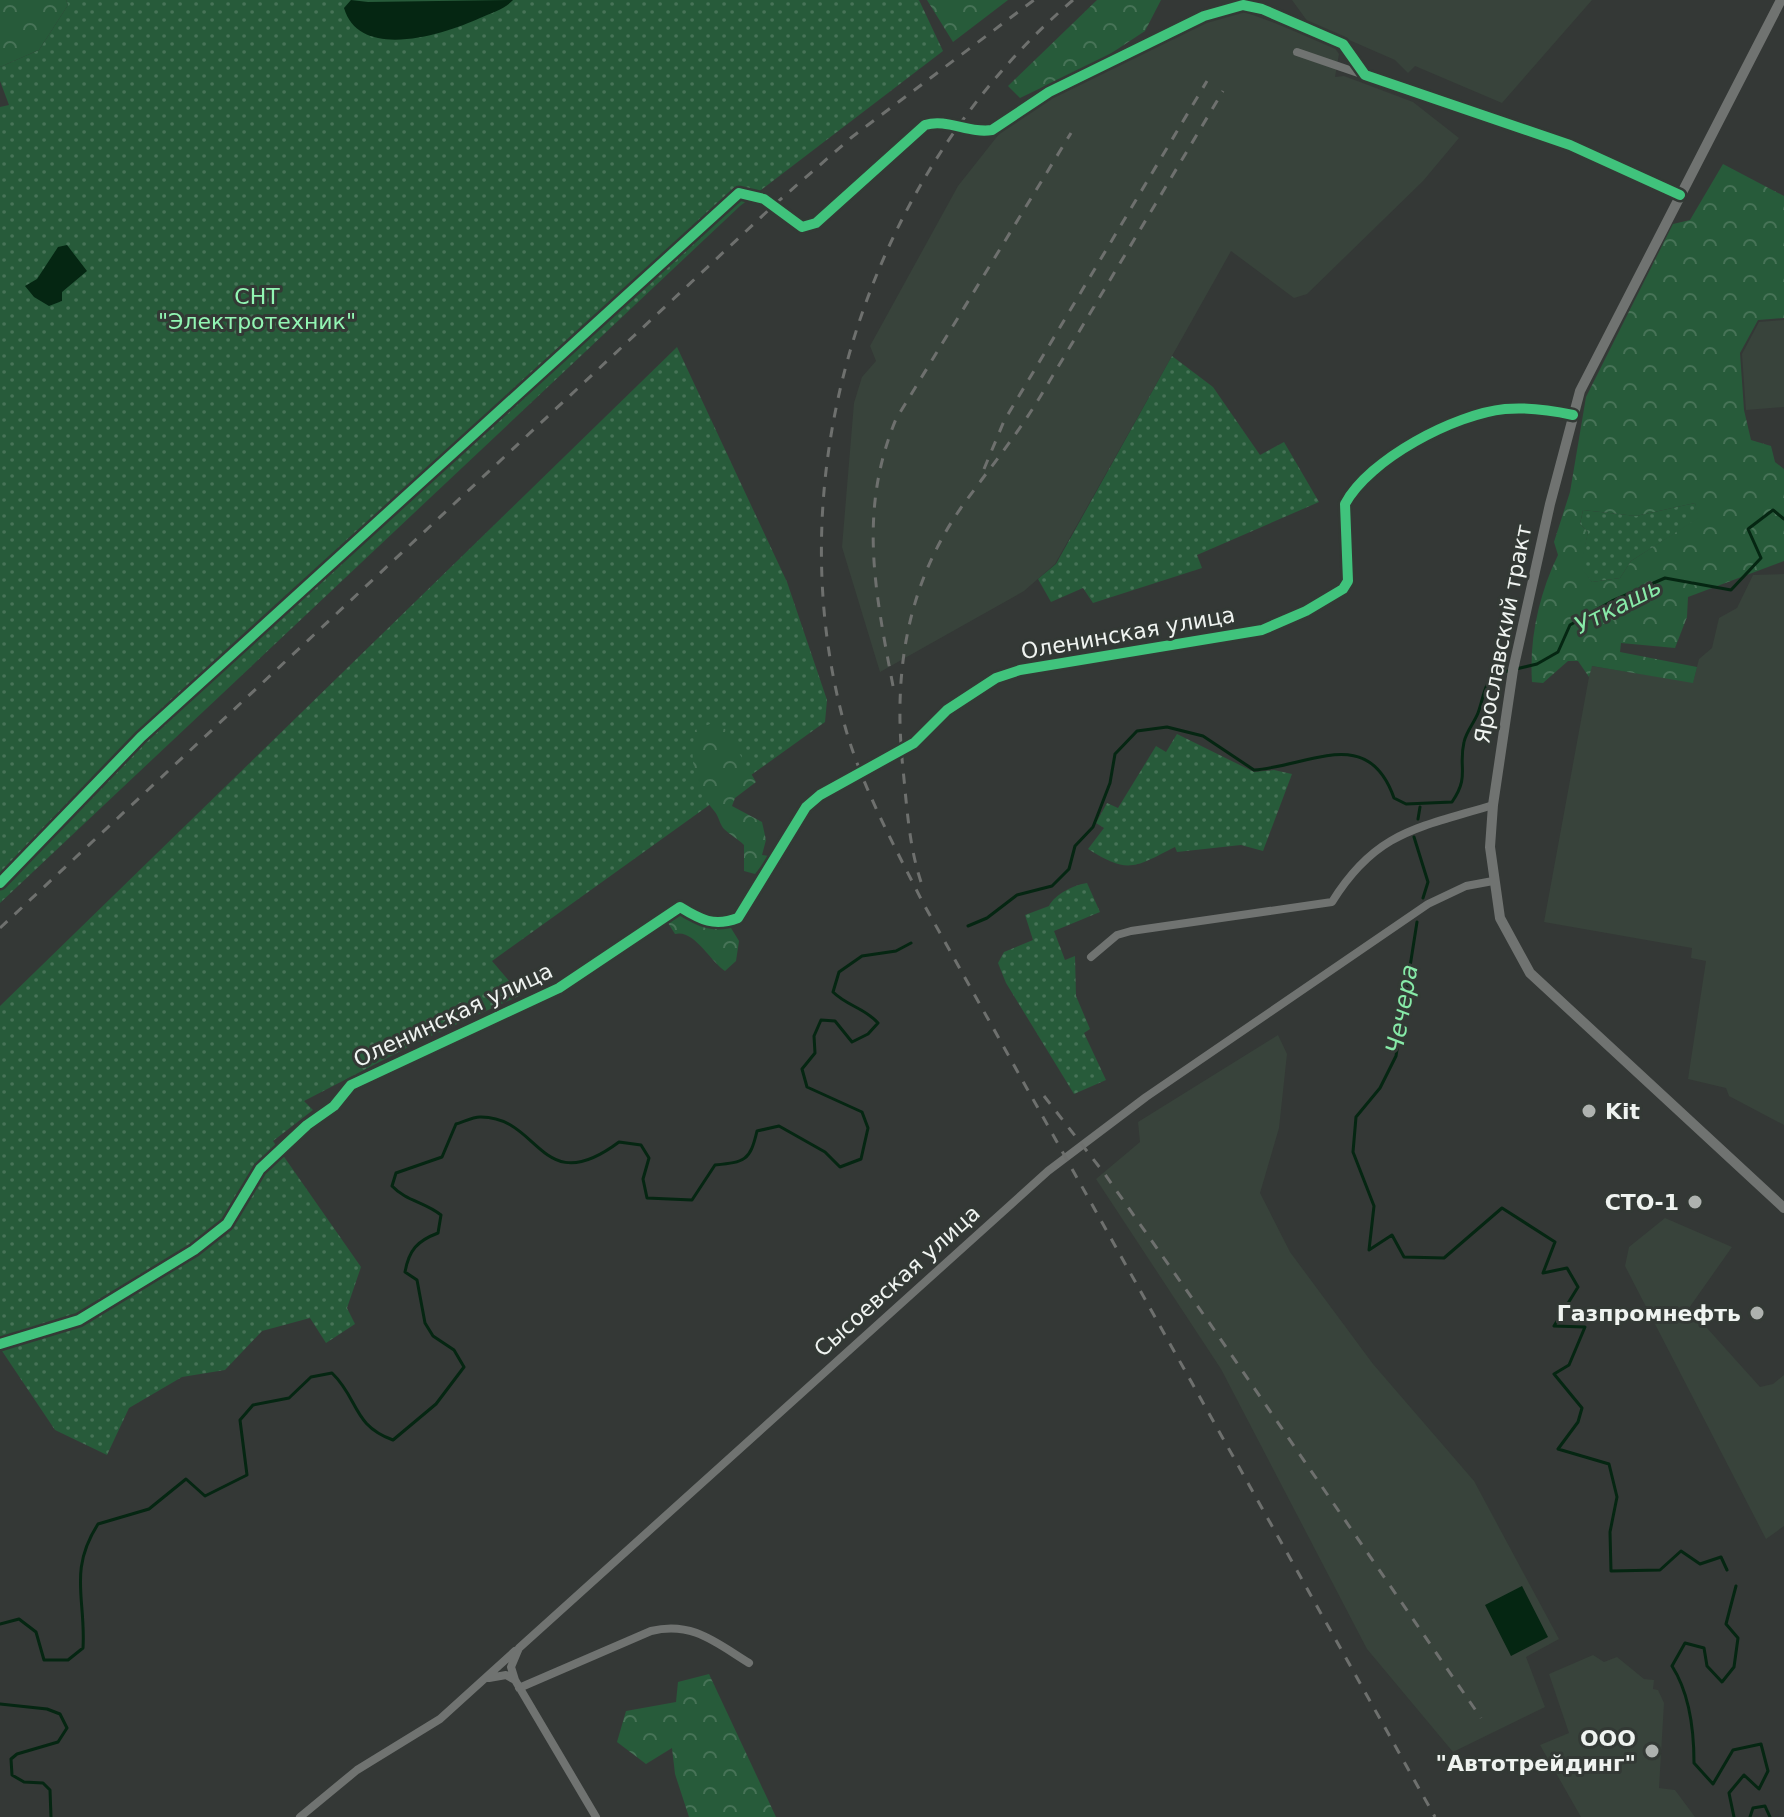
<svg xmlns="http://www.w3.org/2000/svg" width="1784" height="1817" viewBox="0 0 1784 1817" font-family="'DejaVu Sans',sans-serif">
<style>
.built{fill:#38433b}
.grass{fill:url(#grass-dots)}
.forest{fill:url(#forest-crowns);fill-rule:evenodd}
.water{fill:#052612}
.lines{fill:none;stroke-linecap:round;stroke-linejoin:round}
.stream{stroke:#052612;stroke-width:3}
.minor{stroke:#707371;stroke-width:8}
.tertiary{stroke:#707371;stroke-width:10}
.rail{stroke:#6e706e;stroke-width:3;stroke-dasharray:10 10;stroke-linecap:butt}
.cycleway-casing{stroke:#333935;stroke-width:15}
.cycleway{stroke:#40c37c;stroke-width:10}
.poi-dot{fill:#aeb2af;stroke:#333935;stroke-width:3}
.labels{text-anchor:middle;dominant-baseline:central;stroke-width:6;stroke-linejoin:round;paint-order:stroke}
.park-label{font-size:22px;fill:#92f5b3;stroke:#333935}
.street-label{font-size:22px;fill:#eff3f0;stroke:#333935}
.poi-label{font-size:22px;font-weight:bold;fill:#eff3f0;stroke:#333935;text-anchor:end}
.water-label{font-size:24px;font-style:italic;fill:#87eaa8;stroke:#333935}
</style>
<defs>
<pattern id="grass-dots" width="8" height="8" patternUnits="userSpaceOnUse" patternTransform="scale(2)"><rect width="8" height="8" fill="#275b3a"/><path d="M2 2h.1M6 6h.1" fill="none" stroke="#477357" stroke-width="1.8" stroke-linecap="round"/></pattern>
<pattern id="forest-crowns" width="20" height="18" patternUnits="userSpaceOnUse" patternTransform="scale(2)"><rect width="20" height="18" fill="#275b3a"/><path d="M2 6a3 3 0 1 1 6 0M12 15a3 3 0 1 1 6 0" fill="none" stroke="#477357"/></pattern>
</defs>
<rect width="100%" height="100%" fill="#343836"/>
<path class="built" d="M1292,0H1592L1502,103L1415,66L1408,73L1395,60L1308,22Z
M1242,11L1332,44L1339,54L1335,77L1344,76L1413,102L1459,138L1423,181L1307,294L1294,298L1231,251L1055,564L1024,591L880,672L842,547L854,403L862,377L876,361L870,346L958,186L1007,124L1051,96L1211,17Z
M1784,320V407L1746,410L1742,354L1759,322Z
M1784,574V1125L1729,1096L1726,1088L1688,1079L1706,961L1691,958L1692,948L1544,922L1591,666L1693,682L1699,659L1712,648L1719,618L1737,608L1753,575Z
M1278,1035L1287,1054L1279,1128L1260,1193L1290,1252L1373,1364L1474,1481L1559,1639L1526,1657L1545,1707L1453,1752L1367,1649L1221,1369L1096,1179L1140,1142L1138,1122Z
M1665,1218L1732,1247L1689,1308L1760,1387L1773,1384L1784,1375V1526L1766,1539L1625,1266L1629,1247Z
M1593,1655L1604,1662L1617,1657L1644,1679L1654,1680L1653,1689L1658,1690L1664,1703L1659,1788L1675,1790L1695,1817H1581L1540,1745L1569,1733L1549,1674Z"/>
<path class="grass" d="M66,0H919L943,51L740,206L0,903V107L9,105L0,81V67L39,50L68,5Z
M677,347L787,582L827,700L825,722L492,961L521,995L420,1041L304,1101L313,1110L273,1141L361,1267L347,1308L355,1324L326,1343L310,1318L262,1331L225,1370L182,1377L129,1408L107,1455L55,1430L0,1348V1006Z
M1172,356L1213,387L1260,455L1284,442L1319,502L1197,555L1202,568L1093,603L1083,588L1051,602L1038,579L1056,564Z
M1695,503L1699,518L1631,561L1620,578L1592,582L1580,567L1588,532L1580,524L1583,510L1636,516Z
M1177,734L1254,772L1274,770L1292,774L1263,851L1241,845L1177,852L1175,847C1135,867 1129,875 1088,849L1104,828L1096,823L1107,803L1118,808L1156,746L1166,752Z
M1087,883L1100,912L1054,931L1065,960L1075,956L1076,996L1090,1029L1084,1033L1106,1080L1074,1094L1006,983L998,963L1004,952L1033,940L1025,915L1049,906C1055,894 1074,885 1087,883Z"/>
<path class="forest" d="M0,0H66L68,5L39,50L0,67Z
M927,0H1008L953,42Z
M1097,0H1161L1145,31L1107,56L1020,98L1008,86Z
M1723,164L1784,196V318L1758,320L1740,353L1744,410L1751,440L1771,446L1775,462L1784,469V561L1688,597L1687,617L1675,648L1621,643L1620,652L1697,667L1693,683L1592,666L1589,677L1578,661H1568L1543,683L1532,682C1529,639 1539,594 1558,555L1554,542L1570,492L1586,397L1673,224L1690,220ZM1695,503L1698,518L1631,561L1620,578L1592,582L1581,567L1588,532L1580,524L1583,510L1636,516Z
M710,724L725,729L756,782L735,798L732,806L762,822L766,840L762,855L769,856L755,874L744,871V845C737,838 730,835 724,829C720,825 719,817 715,812C694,787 689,762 695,730Z
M679,914L717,929L731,928L739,941L736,961L725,971C710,961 694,929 675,934L668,923Z
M709,1674L776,1817H689L675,1774L672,1748L646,1764L617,1742L626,1711L676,1702L678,1682Z"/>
<path class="water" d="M351,0L368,2L513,0C505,9 491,13 480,18C445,34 360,62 344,8Z
M67,245L87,271L62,292V301L49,306L34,297L25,286L37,279L58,247Z
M1522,1586L1548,1637L1511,1656L1485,1605Z"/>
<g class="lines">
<path class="stream" d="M1516,669L1537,664L1558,652L1570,625L1612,601L1665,578L1731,590L1761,558L1748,529L1773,510L1784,519
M1418,819L1420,807
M1414,837L1428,882L1423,898
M1417,922L1396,1056L1380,1088L1356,1117L1353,1152L1374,1206L1369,1250L1392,1235L1404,1257L1444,1258L1502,1208L1555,1242L1543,1273L1567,1268L1578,1287L1554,1326L1585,1327L1569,1365L1554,1374L1582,1408L1578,1422L1558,1449L1609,1464L1617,1497L1610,1532L1611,1571L1660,1570L1681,1551L1700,1564L1721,1557L1727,1570
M968,926L987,918L1017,895L1052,886L1069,869L1075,846L1093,827L1110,783L1115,754L1137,731L1167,727L1203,736L1254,770C1310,766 1368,724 1394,798L1406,804L1452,802C1470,776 1458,768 1464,742C1466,732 1474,723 1478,713C1486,692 1482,677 1508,671
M0,1624L19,1619L36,1632L44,1660H68L83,1648C86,1599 68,1571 98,1524L149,1509L186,1479L205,1496L247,1475L240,1420L253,1405L289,1398L311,1377L332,1373C359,1399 352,1425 393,1440L436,1404L464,1367L454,1350L433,1336L425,1323L417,1280L405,1272C409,1250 417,1241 438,1233L441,1215C425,1202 406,1201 392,1186L396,1173L442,1157L456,1124C463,1122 473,1117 480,1117C541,1116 540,1201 619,1142L641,1145L649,1158L643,1179L647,1198L692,1200L715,1165C745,1162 750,1161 757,1131L779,1126L825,1152L840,1167L861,1159L868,1128L862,1112L807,1087L802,1069L815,1053L814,1036L821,1020L835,1021L852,1042L868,1034L878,1023C865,1008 847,1006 833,992L839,972L862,956L896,951L911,943
M0,1704L47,1709L60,1714L67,1728L58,1742L17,1754L11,1759L12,1775L24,1782L43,1783L50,1790L51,1817
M1734,1817L1729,1793L1744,1775L1759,1789L1768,1771L1761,1744L1733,1750L1713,1784L1694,1763C1694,1729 1690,1694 1672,1666L1685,1643L1704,1648L1707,1666L1722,1682L1734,1667L1738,1638L1726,1624L1736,1586
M1750,1817L1753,1808L1765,1806L1770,1817"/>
<path class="minor" d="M1297,52L1364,75
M0,883L141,737L739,193L764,199L802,227L816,223L925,125C947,118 969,134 992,130L1049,92L1204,16L1243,5L1262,9L1343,44L1365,75L1570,145L1680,195
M1091,957L1117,935L1131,931L1332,902C1376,831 1418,828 1493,805
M0,1344L79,1320L194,1250L227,1224L260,1169L307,1125L334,1106L351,1085L559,988L680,907C701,920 714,927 738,918L806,807L820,795L914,743L947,710L996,678L1020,670L1262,630L1306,611L1343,589L1348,581L1345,504C1369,459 1455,414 1505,409C1528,407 1550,410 1573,415
M489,1678L506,1675L515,1680
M519,1688L651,1631C692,1621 715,1642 749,1663
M300,1817L357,1770L440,1719L515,1651
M596,1817L515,1680L511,1667L519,1648L1048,1171L1146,1097L1428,904L1466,886L1493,881"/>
<path class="tertiary" d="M1781,0L1580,391L1550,504L1513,670L1493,805L1490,847L1500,918L1530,973L1784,1208"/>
<path class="rail" d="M1073,0C870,174 772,470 846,730C864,791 894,845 922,901L1435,1817
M984,469L1004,421L1207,81
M893,686C875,591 858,511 896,419L1071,133
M921,882C909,846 907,808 903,769C893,674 906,585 963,505C989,469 1017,435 1040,397C1101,295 1162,193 1223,91
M0,928L774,205L852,137L1034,0
M1044,1096L1104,1173L1206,1318L1481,1718"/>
<defs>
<path id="cycleway" d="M0,883L141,737L739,193L764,199L802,227L816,223L925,125C947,118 969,134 992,130L1049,92L1204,16L1243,5L1262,9L1343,44L1365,75L1570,145L1680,195
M0,1344L79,1320L194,1250L227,1224L260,1169L307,1125L334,1106L351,1085L559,988L680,907C701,920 714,927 738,918L806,807L820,795L914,743L947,710L996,678L1020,670L1262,630L1306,611L1343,589L1348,581L1345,504C1369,459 1455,414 1505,409C1528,407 1550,410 1573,415"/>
</defs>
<use href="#cycleway" class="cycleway-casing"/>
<use href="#cycleway" class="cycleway"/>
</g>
<g class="poi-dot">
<circle cx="1589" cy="1111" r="8"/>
<circle cx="1695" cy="1202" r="8"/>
<circle cx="1757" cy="1313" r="8"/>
<circle cx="1652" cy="1751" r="8"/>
</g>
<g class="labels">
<g class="park-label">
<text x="257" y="296">СНТ<tspan x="257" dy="25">"Электротехник"</tspan></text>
</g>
<g class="street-label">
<text transform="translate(1128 633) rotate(-10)">Оленинская улица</text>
<text transform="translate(1503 634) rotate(-79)">Ярославский тракт</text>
<text transform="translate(453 1015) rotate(-25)">Оленинская улица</text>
<text transform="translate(897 1281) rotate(-42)">Сысоевская улица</text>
</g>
<g class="poi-label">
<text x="1605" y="1111" text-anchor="start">Kit</text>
<text x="1679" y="1202">СТО-1</text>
<text x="1741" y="1313">Газпромнефть</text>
<text x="1636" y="1738">ООО<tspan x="1636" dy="25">"Автотрейдинг"</tspan></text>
</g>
<g class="water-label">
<text transform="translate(1618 606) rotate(-27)">Уткашь</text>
<text transform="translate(1402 1009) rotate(-80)">Чечера</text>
</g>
</g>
</svg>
